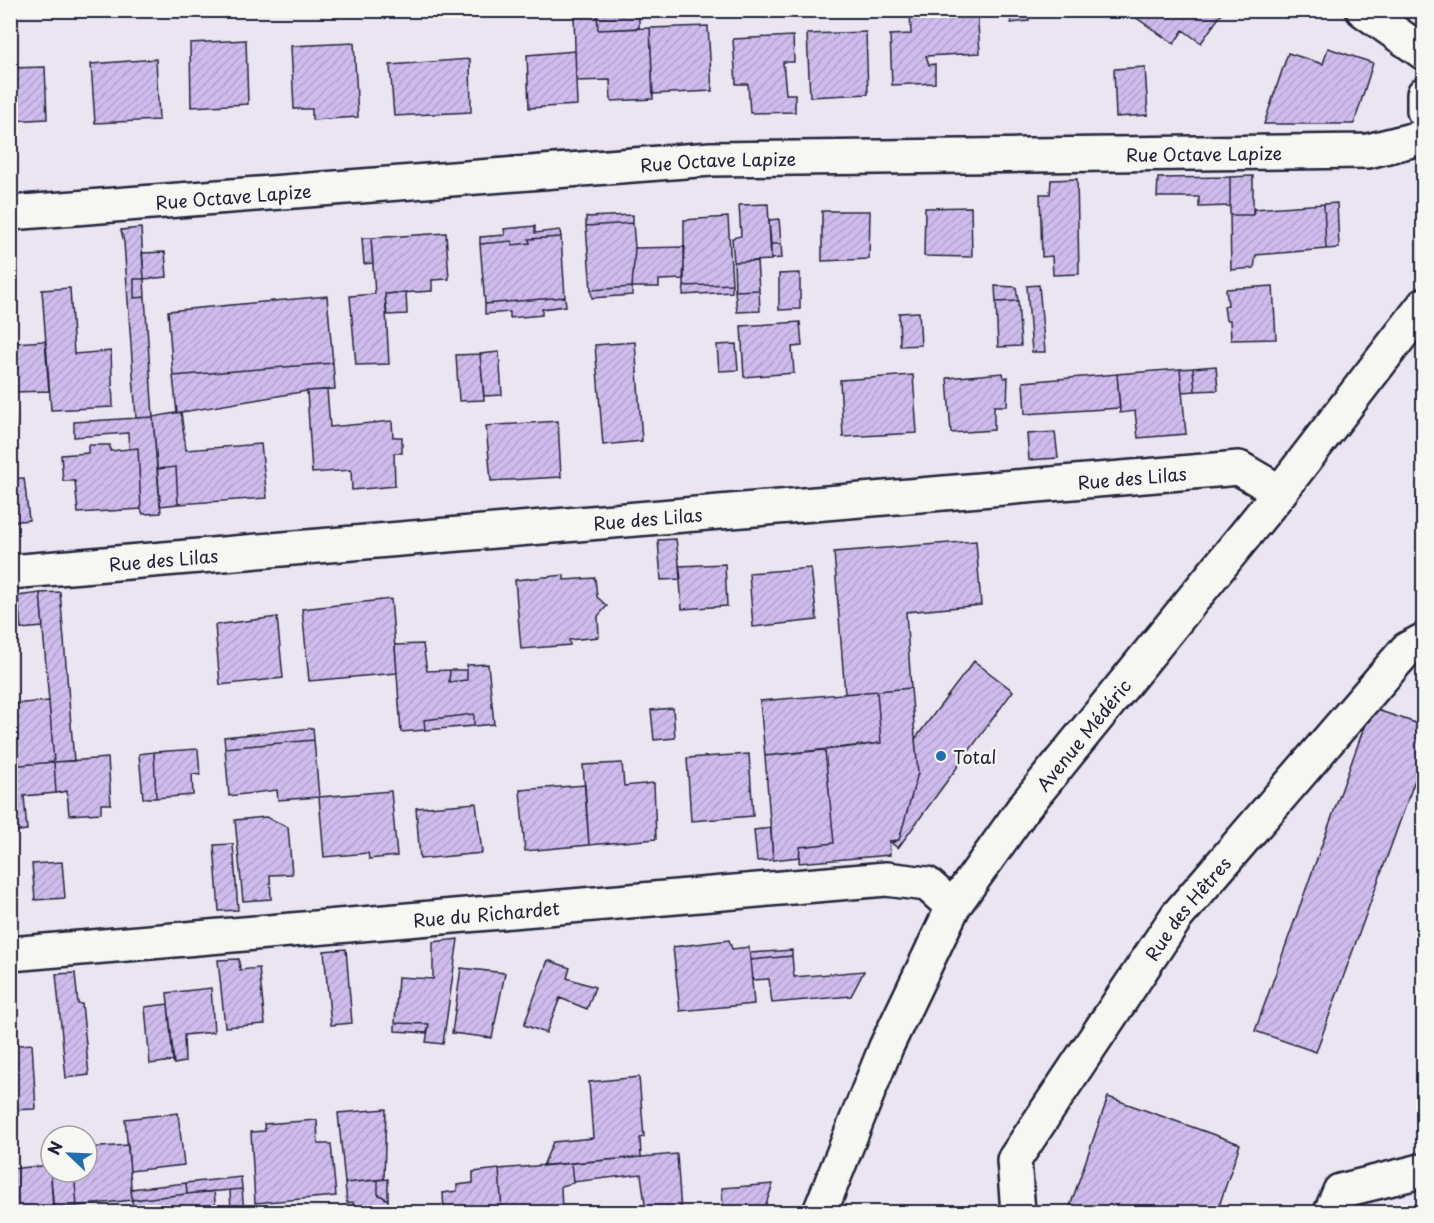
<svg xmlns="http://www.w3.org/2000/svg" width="1434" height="1223" viewBox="0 0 1434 1223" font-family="'Playpen Sans',sans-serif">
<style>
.building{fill:url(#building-hatch);stroke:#22223b;stroke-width:1.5}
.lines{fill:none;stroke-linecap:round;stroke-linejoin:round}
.minor-casing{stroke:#22223b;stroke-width:38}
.secondary-casing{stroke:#22223b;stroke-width:38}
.minor{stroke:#f6f6f2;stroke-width:33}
.secondary{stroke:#f6f6f2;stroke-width:33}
.poi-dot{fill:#1f6fb2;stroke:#f6f6f2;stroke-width:2}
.labels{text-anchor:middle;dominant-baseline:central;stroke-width:4.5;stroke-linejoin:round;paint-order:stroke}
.street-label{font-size:18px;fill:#22223b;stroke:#f6f6f2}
.poi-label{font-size:18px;fill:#22223b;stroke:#f6f6f2;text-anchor:start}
</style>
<defs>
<pattern id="building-hatch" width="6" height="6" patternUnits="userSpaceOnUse" patternTransform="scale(1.5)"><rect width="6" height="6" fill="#cfbced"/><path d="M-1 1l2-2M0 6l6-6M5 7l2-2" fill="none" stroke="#b1a1cc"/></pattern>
</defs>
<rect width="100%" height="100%" fill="#eae5f0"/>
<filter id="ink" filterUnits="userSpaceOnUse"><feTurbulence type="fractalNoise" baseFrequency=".0167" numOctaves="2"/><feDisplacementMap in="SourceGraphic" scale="12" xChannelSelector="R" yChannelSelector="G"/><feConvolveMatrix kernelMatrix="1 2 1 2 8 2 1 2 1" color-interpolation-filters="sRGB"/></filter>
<g filter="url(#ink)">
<path class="building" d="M639,10V28L598,30L597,13Z
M910,10H977L980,53L926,56L929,65L935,64V83L892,85L890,35L911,34Z
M1010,10H1028L1029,21L1011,23Z
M1125,10H1224L1201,43L1183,30L1174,44Z
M597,13L598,30L650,28L653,99L611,101L610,80L576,81L574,14Z
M708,26L712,91L653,94L650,28Z
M866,32L868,94L810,97L807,34Z
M793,36L794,62H783L786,94H795V112L750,113L748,84H736L733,39Z
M246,40L248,104L191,107L190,43Z
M354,43L358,117L312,120V109H294L291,46Z
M1328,48L1373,63L1354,124H1264L1288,53L1323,64Z
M575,51L577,105L529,108L527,55Z
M156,59L159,120L95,123L91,64Z
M470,59L471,112L394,116L390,65Z
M45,67L47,119L10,121V68Z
M1145,67L1148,115L1116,117L1114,69Z
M1253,176V215H1230V177Z
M1230,177V206L1199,207V197H1157L1158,178Z
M1077,179L1079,274L1053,275L1052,256L1042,257L1040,194H1050L1051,180Z
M1337,203L1339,248L1326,249L1324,204Z
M768,204L771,260L734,262L732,238L741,236L739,205Z
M1324,204L1326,249L1256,255L1254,268L1231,270L1230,215H1253L1254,209Z
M971,207L972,257L924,256L925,208Z
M822,211H870L869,259L822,261Z
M633,215V223L586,226V217Z
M728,217L732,284L684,286V220Z
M779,219L781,244H771L769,220Z
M633,223L635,248L632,287L591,290L586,226Z
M535,226V233L560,230L561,237L529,239L530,243L512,245V241L480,244V237L505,235L504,229Z
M141,228L144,279H134V298L145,297L153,417L136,418L124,242L121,230Z
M446,233L449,279L432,280V291L385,294L389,364L356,365L350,296L375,294L371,238Z
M561,237L565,297L485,304L480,244L512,241V245L530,243L529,239Z
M362,238H371L373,263L364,264Z
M771,244H781L782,258L771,259Z
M685,247L683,279L659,280V287H632L635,248Z
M165,252L167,277L144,279L142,253Z
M757,261L759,290L735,291L734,262Z
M800,273V309L779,310V274Z
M134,279H144L145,297L134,298Z
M732,284V292L683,295L684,286Z
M1039,285L1045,352H1032L1027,286Z
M995,286L1016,287L1018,301L996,302Z
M1273,286L1276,339L1231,340L1230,320H1226L1224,306L1228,305L1226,289Z
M632,287V295L592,298L591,290Z
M70,288L74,354L111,351L113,407L51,410L42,290Z
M759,290L760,311L737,312L735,291Z
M406,292L407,314L387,315L385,294Z
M327,296L333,363L173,376L168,311Z
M565,297L566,306L542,309V315L510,318V312L485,314V304Z
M1018,301L1021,346L998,347L996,302Z
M10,304L14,343L45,341L49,391L13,392L16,434H10Z
M919,312L921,345L900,346L899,313Z
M800,322L802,346L792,347L794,373L744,377L741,326Z
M635,342L642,441L603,445L595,345Z
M736,344L738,370L719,371L717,345Z
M499,352L502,395L484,396L480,354Z
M480,354L484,400L459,401L456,355Z
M333,363L335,389L307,391L177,413L173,376Z
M1216,366L1218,390L1195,391L1193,368Z
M1193,368L1195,391L1182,392L1180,369Z
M1180,369L1186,434L1138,438L1135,411L1120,413L1117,374Z
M1003,373L1004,378L1008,377L1007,406H994V430L951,433L947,378Z
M1117,374L1120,408L1025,414L1023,382Z
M913,375L917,433L843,437L840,380Z
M327,390L330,427L392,421L393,437H402V453H394L395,486L352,490L351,470L312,473L307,391Z
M181,412L186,450L261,444L267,498L178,504L176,467L157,469L153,417Z
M153,417L161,513L143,514L141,509L138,448L129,449L128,433L74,437V422Z
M558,421L561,477L491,481L486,426Z
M1055,432L1058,458L1029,460L1027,434Z
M88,445H110V451L138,448L141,509L78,513L75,481H63L61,455L88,453Z
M176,467L178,504L160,506L157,469Z
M24,478L29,520L10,522V479Z
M676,539L681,579L661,580L658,540Z
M976,541L981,605L906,612L911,688L845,694L834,552Z
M725,564L727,606L682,609L679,566Z
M811,568L817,620L753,627L749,573Z
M564,575V580L595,578L597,597L607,606L598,616L599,637L569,640L570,645L521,649L515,580Z
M60,592L74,761L54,762L40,593Z
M40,593L43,627L21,629L18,596Z
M391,599L397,673L309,681L302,609Z
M277,617L283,678L220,685L215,625Z
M423,644L427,671L450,670L449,682L467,680V665L488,664L494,724L474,726V714L424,720L425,730L401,732L395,645Z
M974,661L1013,691L898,848L891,843L899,840L918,773L915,739Z
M450,670H467V680L449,682Z
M911,688L918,773L899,840L889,841L890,855L799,863L800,847L834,843L825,750L881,743L877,691Z
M877,691L881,743L765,756L760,701Z
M49,701L54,762L10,766V704Z
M673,708L675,738L654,740L651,710Z
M1371,708L1416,723L1418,717L1424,719V755L1316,1052L1255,1031Z
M474,714V726L425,730L424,720Z
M313,728L314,740L225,748L224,737Z
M314,740L319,797L278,800L277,790L229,796L225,748Z
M198,749L200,775L192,774L193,795L156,798L154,752Z
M825,750L834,843L800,847L799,857L773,860L765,756Z
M154,752L156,798H143L139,754Z
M749,754L753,816L691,821L687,758Z
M108,758L111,804H101V813L69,815L67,791L56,793L54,762Z
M54,762L56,793L24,796L27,830L10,832V766Z
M622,763L624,786L654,783L656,839L589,845L583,765Z
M585,785L589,845L525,851L520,790Z
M391,791L397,856L369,859L368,853L324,857L319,797Z
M476,803L482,853L420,859L416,808Z
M266,817L288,827L292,874L270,875L271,899L243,901L235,820Z
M771,828L773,860L757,861L754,830Z
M233,844L238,910L219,911L214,845Z
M62,862L65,898L35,900L32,864Z
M458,939L443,1044L426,1042L429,1024L395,1023L398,977L433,979V942Z
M729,940L732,949L749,947L754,1004L680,1011L673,947Z
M346,949L352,1023L331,1025L324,951Z
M792,950V956L751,960L750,953Z
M792,956L794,977L864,971L851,996L772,1003L769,979L753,980L751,960Z
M239,959L240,970L259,968L265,1024L225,1027L218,960Z
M548,960L570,968L567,978L595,987L587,1009L560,998L546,1033L524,1025Z
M461,968L505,973L492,1038L452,1033Z
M75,973L78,1004H82L89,1075L66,1078L56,974Z
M211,988L214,1032L184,1035L185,1062L174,1064L167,993Z
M168,1004L173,1061L150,1064L145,1007Z
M395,1023L429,1024L427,1033L395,1031Z
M32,1044L36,1109L10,1110V1046Z
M639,1077L644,1137L640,1138L641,1157L543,1166L553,1142L593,1138L589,1082Z
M1108,1097L1240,1144L1217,1212H1068Z
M386,1109L384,1179L345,1183L338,1113Z
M178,1113L184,1165L130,1171L125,1119Z
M317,1120L318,1144H331L336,1196L255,1203L251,1132L265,1131L264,1124Z
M128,1145L132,1200L77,1206L74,1172H87V1148Z
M677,1154L681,1212H646L641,1174L573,1182L571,1163Z
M571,1163L573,1183L561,1186L562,1212H502L499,1169Z
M50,1165L54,1212H15L12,1189L10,1190V1169Z
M50,1165L51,1172H74L77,1206L53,1208Z
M499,1169L502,1212H444L443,1193L457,1191V1185L473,1183V1172Z
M241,1177L242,1189L187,1194L186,1183Z
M388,1179V1200L378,1194V1180Z
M378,1180V1194L388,1200L389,1212H354L353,1202L347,1203L345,1183Z
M186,1183L187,1194L132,1200L131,1189Z
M773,1184L763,1212H723L722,1188Z
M242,1189L244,1212H231L230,1190Z
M214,1191L216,1212H133L132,1200Z"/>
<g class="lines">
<defs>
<g id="minor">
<path d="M1363,10L1424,53"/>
<path d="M1424,94V111"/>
<path id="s1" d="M10,213L711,159L1368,151L1424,137"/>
<path id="s2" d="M10,572L1239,468L1280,492"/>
<path id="s3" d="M10,954L886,879L927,884L953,907"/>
<path id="s4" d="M1018,1212L1014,1160L1177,916L1407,649L1424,640"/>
<path d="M1331,1212L1340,1191L1421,1171L1424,1172"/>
</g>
<g id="secondary">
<path id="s5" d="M820,1212L886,1047L953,907L1025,806L1280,492L1424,305"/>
</g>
</defs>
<use href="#minor" class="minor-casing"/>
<use href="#secondary" class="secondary-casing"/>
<use href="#minor" class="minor"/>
<use href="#secondary" class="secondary"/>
</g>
</g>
<circle class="poi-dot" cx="941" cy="756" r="6"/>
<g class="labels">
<g class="street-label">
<text stroke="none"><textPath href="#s1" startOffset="1196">Rue Octave Lapize</textPath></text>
<text stroke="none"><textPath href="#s1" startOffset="710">Rue Octave Lapize</textPath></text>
<text stroke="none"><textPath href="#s1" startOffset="224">Rue Octave Lapize</textPath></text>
<text stroke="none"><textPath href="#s2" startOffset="1126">Rue des Lilas</textPath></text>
<text stroke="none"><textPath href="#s2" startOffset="640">Rue des Lilas</textPath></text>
<text stroke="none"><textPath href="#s2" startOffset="154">Rue des Lilas</textPath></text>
<text stroke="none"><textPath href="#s5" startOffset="549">Avenue Médéric</textPath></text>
<text stroke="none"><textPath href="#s4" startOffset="358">Rue des Hêtres</textPath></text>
<text stroke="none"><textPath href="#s3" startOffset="478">Rue du Richardet</textPath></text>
</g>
<g class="poi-label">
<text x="953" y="756">Total</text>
</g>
</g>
<rect width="1434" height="1223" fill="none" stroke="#f6f6f2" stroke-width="36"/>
<rect x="18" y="18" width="1398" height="1187" fill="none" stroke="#22223b" stroke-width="2" filter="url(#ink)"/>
<g transform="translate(69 1154) rotate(293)"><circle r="28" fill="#f6f6f2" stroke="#a1a1a9" stroke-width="1.5"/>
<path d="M0-4.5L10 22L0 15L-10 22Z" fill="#1f6fb2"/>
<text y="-9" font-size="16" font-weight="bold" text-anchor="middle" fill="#22223b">N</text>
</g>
</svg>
